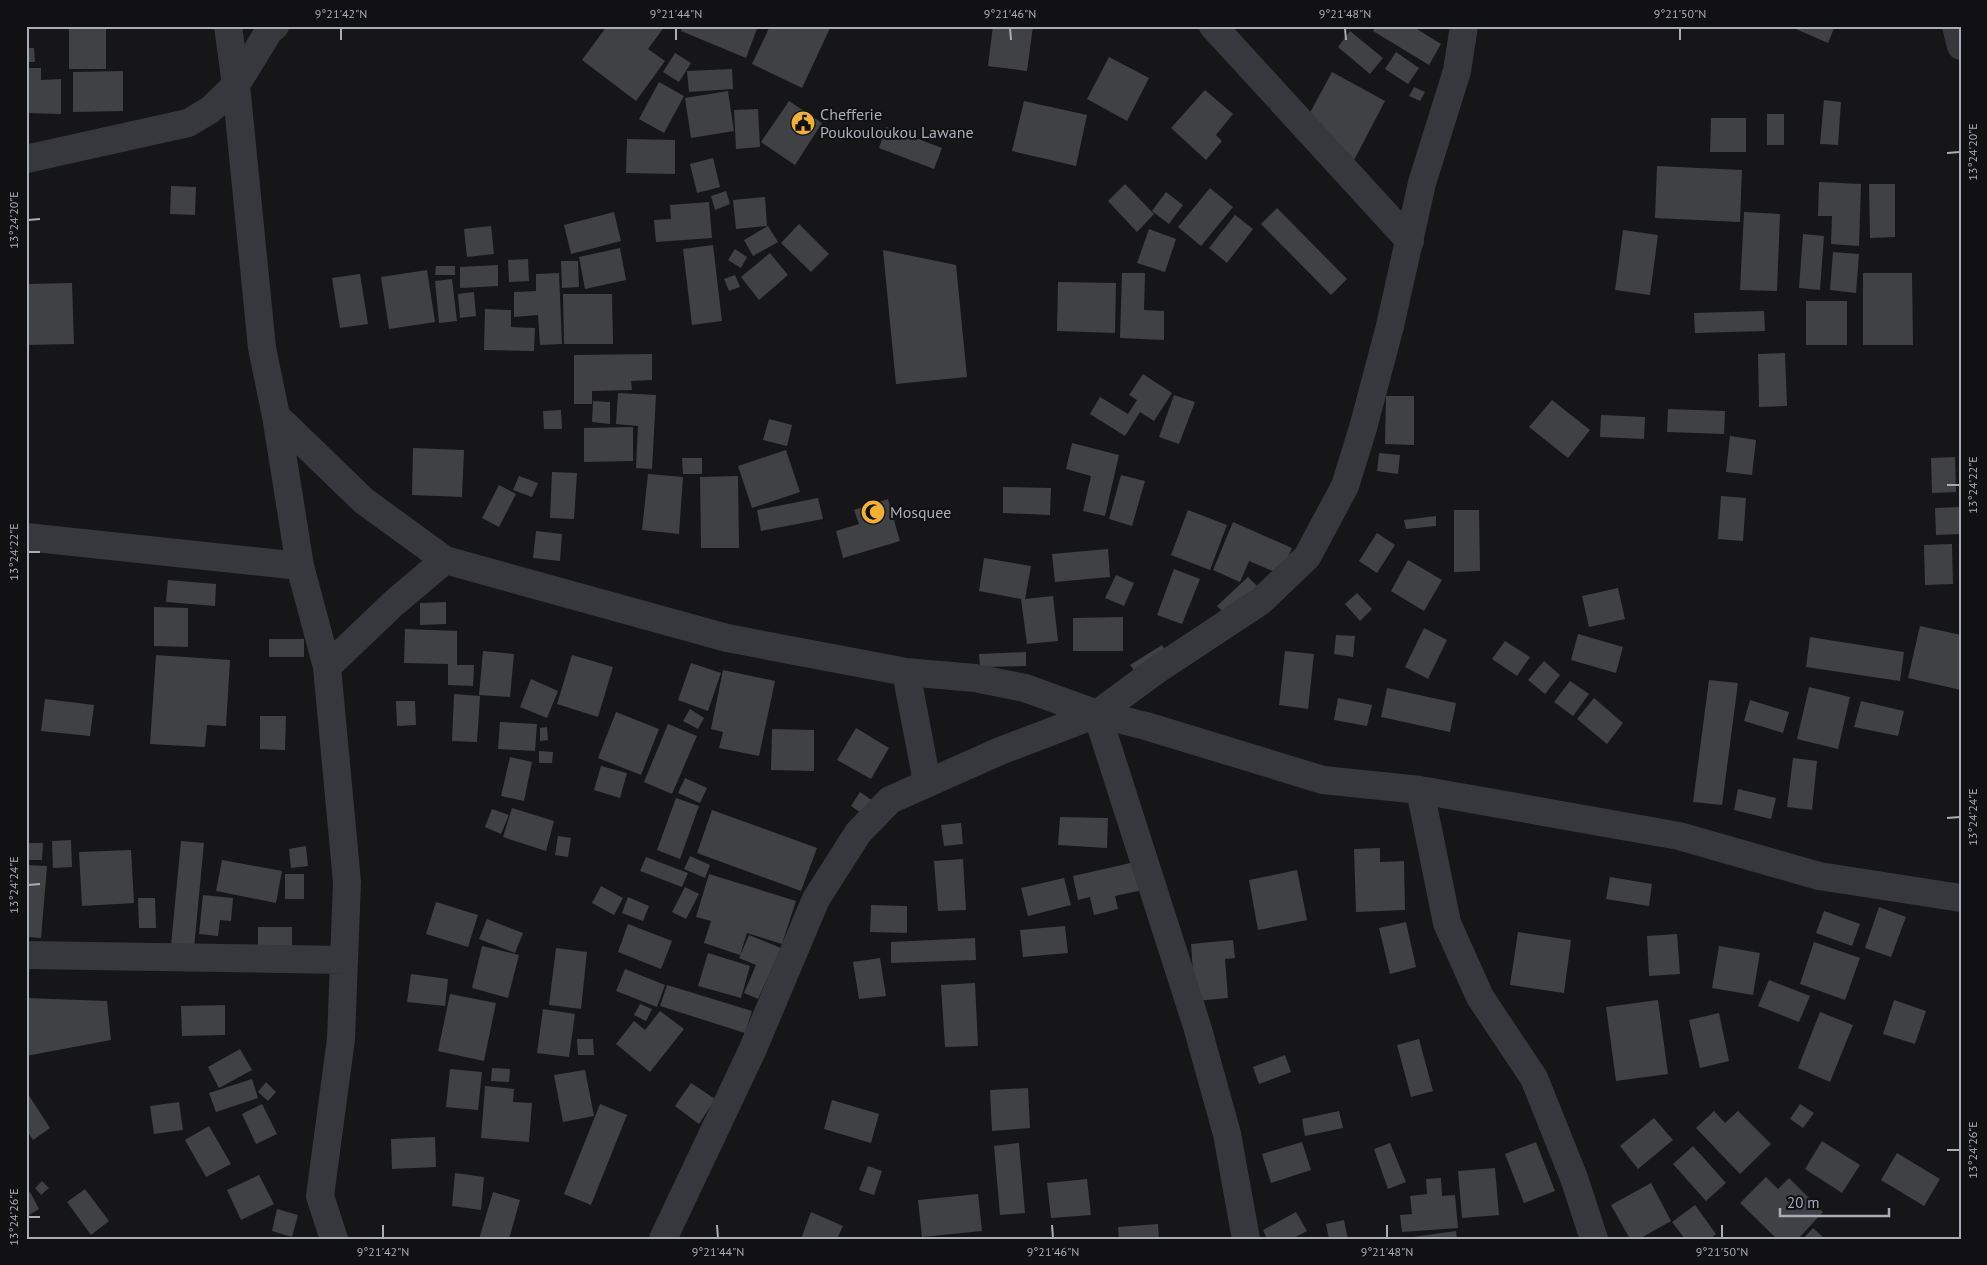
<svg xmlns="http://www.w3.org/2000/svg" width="1987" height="1265" viewBox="0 0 1987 1265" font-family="'PT Sans',sans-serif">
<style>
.building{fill:#404145}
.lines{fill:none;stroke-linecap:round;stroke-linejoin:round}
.minor{stroke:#37383d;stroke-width:28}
.ticks{fill:none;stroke:#a8adb8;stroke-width:2}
.labels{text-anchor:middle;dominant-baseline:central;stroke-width:4;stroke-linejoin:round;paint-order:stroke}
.poi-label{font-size:16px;fill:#a8adb8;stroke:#111113;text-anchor:start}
.neatline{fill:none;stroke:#a8adb8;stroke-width:2}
.ticks-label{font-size:12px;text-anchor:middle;fill:#a8adb8}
</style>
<rect width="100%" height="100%" fill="#161618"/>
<path class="building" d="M69,26H106V69H69Z
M607,26H665L648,49L665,61L636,101L582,60Z
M683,26H758L746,58L681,31Z
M770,26H831L802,88L752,64Z
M993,26H1033L1027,71L988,66Z
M1376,26H1412L1441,44L1429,65L1373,31Z
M1789,26H1835L1828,43Z
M1350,31L1383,58L1370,74L1338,47Z
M26,48H34L35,62H26Z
M1396,52L1419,68L1408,84L1385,69Z
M675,53L691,63L679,82L663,72Z
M1109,57L1149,78L1127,121L1087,99Z
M26,68H41V80L61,79V114L26,113Z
M732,69L733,89L689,92L687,71Z
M123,71V111L73,112V72Z
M1332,72L1385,101L1353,162L1299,133Z
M659,82L684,96L664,133L639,119Z
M1414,87L1425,92L1420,101L1409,96Z
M1205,90L1233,114L1216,135L1222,141L1206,160L1171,128Z
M728,91L734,131L691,138L685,98Z
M1824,100L1841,102L1838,145L1820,144Z
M789,101L822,123L795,165L761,142Z
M1024,101L1087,115L1076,166L1012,151Z
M758,109L760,147L736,149L734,110Z
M1767,114H1784V145H1767Z
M1711,118H1746V152H1710Z
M886,127L942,148L934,169L879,148Z
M627,139L675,140V174L626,173Z
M713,158L720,187L697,193L690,164Z
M1657,166L1742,170L1740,222L1655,218Z
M1819,182L1861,184L1859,246L1831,244L1832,216H1818Z
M1125,184L1154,214L1137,232L1108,201Z
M1869,184H1895V237L1870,238Z
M171,186L196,187L195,215L170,214Z
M1210,188L1233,207L1201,246L1178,227Z
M726,191L730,204L715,210L711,196Z
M1166,192L1183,205L1169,224L1152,211Z
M765,197L767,226L736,229L733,200Z
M709,202L712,238L656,242L654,220L671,219L670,205Z
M1277,208L1347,279L1331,295L1261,224Z
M614,212L621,241L571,254L564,225Z
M1744,212L1780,214L1777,291L1740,290Z
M1235,215L1253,229L1227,263L1209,248Z
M799,224L829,254L811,272L781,243Z
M491,226L494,254L467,257L464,229Z
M768,226L778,242L753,256L744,240Z
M1149,229L1176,239L1165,272L1137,263Z
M1623,230L1658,235L1650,295L1615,290Z
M1803,234L1824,236L1820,290L1799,288Z
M713,245L722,321L692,325L683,249Z
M620,248L626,280L585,289L579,257Z
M735,249L747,257L741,268L728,260Z
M883,250L956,265L967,377L896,384Z
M1833,252L1859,254L1856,293L1830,290Z
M770,253L788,275L759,300L741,277Z
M528,259L529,281L509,282L508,260Z
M561,261H578L579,287L562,288Z
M498,265V286L460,288V267Z
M436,266H455V275H435Z
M427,270L435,322L389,329L381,277Z
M559,273L562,344L540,345L538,315L514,317V292L536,291V274Z
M1122,273H1145L1144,310L1164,311V340L1120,338Z
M1863,273H1912L1913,345H1863Z
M360,274L368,324L340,328L332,278Z
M735,275L740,287L729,291L724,279Z
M452,279L457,321L439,323L435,281Z
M1058,282L1116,283L1115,333L1057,331Z
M72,283L74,344L26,345V284Z
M474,292L476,316L460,318L458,294Z
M563,294H612L613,344H564Z
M1806,301H1847V345H1806Z
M485,309L511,310V327L535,328L534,351L484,350Z
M1764,311L1765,331L1695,333L1694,313Z
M1785,353L1787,406L1759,407L1758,354Z
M652,354V380L631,381L632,390L592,391V404H574V355Z
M1143,374L1172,393L1154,421L1140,412L1125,436L1090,414L1100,397L1128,414L1137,400L1129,395Z
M618,393L656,395L652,469L636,468L638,426L616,424Z
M1174,395L1195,402L1179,444L1159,437Z
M1386,396H1414V445L1385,444Z
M1552,400L1590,430L1568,458L1529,427Z
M593,401L610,402V424L592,422Z
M1668,409L1725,411L1724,434L1667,432Z
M561,410L562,429H544L543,411Z
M1601,415L1645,417L1644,439L1600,437Z
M769,419L792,425L787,446L763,440Z
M633,427V461L584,462V428Z
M1730,436L1756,440L1752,475L1726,472Z
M1072,443L1119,455L1105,516L1083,511L1091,476L1066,469Z
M413,448L464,450L462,497L412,495Z
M786,450L800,492L752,508L738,466Z
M1379,453L1400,455L1398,474L1377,471Z
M1955,457L1956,492L1932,493L1931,458Z
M682,458H702V474H683Z
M552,472L577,473L574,519L550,518Z
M648,474L683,477L679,534L642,530Z
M1121,475L1145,481L1132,526L1109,519Z
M519,476L538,483L532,497L513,490Z
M738,476L739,548H701L700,477Z
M499,485L516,494L499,527L482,518Z
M1003,487L1051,488L1050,515L1003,513Z
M1721,496L1746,498L1743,541L1718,539Z
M818,498L823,519L761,531L757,510Z
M888,499L900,541L843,558L836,531L859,524L854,510Z
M1961,507V534L1936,535L1935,508Z
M1188,510L1227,525L1210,570L1171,555Z
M1454,510H1479L1480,571L1454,572Z
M1436,516V526L1406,529L1404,520Z
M1233,522L1292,548L1280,574L1249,561L1240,582L1213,570Z
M536,531L562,534L560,561L533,558Z
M1377,533L1395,545L1377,573L1359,561Z
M1952,544L1953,584L1925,585L1924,545Z
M1108,549L1110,577L1055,582L1052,554Z
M984,558L1031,566L1025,599L1053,596L1058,641L1027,644L1021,599L979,591Z
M1408,560L1442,580L1424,611L1391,591Z
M1174,569L1200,579L1182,624L1157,615Z
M1116,575L1134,583L1124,606L1105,598Z
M1248,577L1270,599L1239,628L1217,606Z
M168,580L216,584L215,606L166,602Z
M1618,588L1625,619L1589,627L1582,596Z
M1357,593L1372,609L1360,621L1345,604Z
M446,602V624L420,625V603Z
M154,607L188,608V647L154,646Z
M1123,617V651H1073V618Z
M1920,626L1961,635V690L1908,678Z
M1424,628L1447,640L1428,679L1405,667Z
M405,629L457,631V665H474L473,686L448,685V664L404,663Z
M1578,634L1623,647L1616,673L1571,660Z
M1336,635L1355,636L1353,657L1334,654Z
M1810,637L1904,652L1900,681L1806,667Z
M269,639H304V657H269Z
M1505,641L1530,657L1517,676L1492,659Z
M1162,645L1167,654L1137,674L1130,665Z
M483,651L514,654L510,697L479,695Z
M1285,651L1314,654L1308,709L1279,705Z
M1026,652V666L980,667L979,654Z
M156,655L230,660L226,726L207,725L205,747L150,744Z
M572,655L613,667L598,717L557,704Z
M1544,661L1560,675L1545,694L1528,680Z
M691,663L721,673L708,711L678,700Z
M723,670L775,681L759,756L719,748L723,732L711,729Z
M531,679L558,691L547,718L520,707Z
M1709,680L1738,683L1722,805L1693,802Z
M1570,681L1589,694L1573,716L1554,702Z
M1809,687L1850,697L1838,749L1797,739Z
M1387,688L1456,703L1450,732L1381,717Z
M454,694L480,696L477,742L452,741Z
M1338,698L1372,705L1367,726L1334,720Z
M1594,698L1623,723L1607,744L1577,719Z
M45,699L94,705L90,736L41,731Z
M1750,700L1789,712L1783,733L1744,721Z
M396,701H415L416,725L397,726Z
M1861,701L1904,711L1898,736L1854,727Z
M690,709L704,718L698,729L683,721Z
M616,712L659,729L641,775L598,758Z
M260,716H286L285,750L260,749Z
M500,722L537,724L535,751L498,749Z
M668,724L697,736L672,794L644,782Z
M547,727L548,740L540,741V728Z
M856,728L889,748L871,779L837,760Z
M772,729L814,730V771L771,770Z
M539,751L553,752L552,763H539Z
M510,757L532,762L524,801L501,796Z
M1793,758L1817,761L1812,810L1787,807Z
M601,766L627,773L620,798L594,790Z
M685,778L707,788L700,803L678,793Z
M1738,789L1776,798L1771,819L1734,810Z
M860,792L873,801L864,815L851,806Z
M676,798L699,806L680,859L657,850Z
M512,808L554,821L546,851L503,837Z
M492,809L509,815L501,834L485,827Z
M712,810L817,848L801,891L697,853Z
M1060,817L1108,818L1107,848L1058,845Z
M961,823L963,844L944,846L941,825Z
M558,836L571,838L568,857L555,855Z
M71,840L72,867L53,868L52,841Z
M181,841L204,843L194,948L171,945Z
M26,843H43L42,860H26Z
M306,846L308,866L291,868L289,849Z
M1380,848V862L1404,861L1405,910L1356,912L1354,849Z
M131,850L134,903L82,906L79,852Z
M690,856L710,865L705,878L684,869Z
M646,857L688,873L682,887L640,871Z
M963,859L966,910L938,911L934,861Z
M222,860L282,871L276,903L216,891Z
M1135,862L1142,890L1115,896L1118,909L1094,915L1090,897L1078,900L1073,876Z
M26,865L47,866L41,938L26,937Z
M1297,870L1307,920L1258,930L1249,880Z
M285,874H304V899H285Z
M709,874L796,901L782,944L747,933L740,955L704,943L711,921L696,917Z
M1610,877L1652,884L1649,906L1606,899Z
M1064,878L1071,905L1028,916L1021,888Z
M601,886L623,898L614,915L592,903Z
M685,887L699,894L686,919L672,912Z
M203,895L233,898L231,921L220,920L218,936L199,934Z
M628,897L649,906L643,921L622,913Z
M138,898H155L156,928H139Z
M436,902L478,915L468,947L426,934Z
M871,905L907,906V933L870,932Z
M1879,907L1906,917L1891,957L1865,948Z
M1824,911L1860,924L1852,946L1816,933Z
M487,919L523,933L515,953L479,939Z
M1406,922L1416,967L1390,974L1379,928Z
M628,924L672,941L661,969L618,952Z
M1065,926L1068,953L1023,957L1020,930Z
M258,927H292V947H258Z
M1518,932L1571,940L1564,993L1510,985Z
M1677,934L1680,974L1649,976L1647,936Z
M749,935L781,948L758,999L744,993L756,965L739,958Z
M975,938L976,960L891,963V942Z
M1233,940L1235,958L1225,959L1228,998L1195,1001L1191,944Z
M1814,942L1860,958L1845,1000L1800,984Z
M482,946L519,955L508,998L472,988Z
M1719,946L1760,953L1753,995L1712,988Z
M556,948L587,952L581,1009L549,1005Z
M708,953L750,966L741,998L698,986Z
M880,958L886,996L859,999L853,962Z
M625,969L665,985L657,1007L616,991Z
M411,974L448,979L445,1006L407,1002Z
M1769,980L1810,996L1799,1022L1758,1006Z
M975,983L978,1046L945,1047L941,985Z
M667,985L752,1011L745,1033L660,1006Z
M450,994L496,1003L484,1061L438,1051Z
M26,998L107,1001L111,1040L26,1056Z
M1658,1000L1668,1074L1616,1081L1606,1007Z
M1894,1000L1926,1011L1915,1044L1883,1034Z
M640,1004L652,1009L646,1021L634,1015Z
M225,1005V1035L182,1036L181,1006Z
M543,1009L575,1014L569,1057L537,1053Z
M660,1011L684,1029L650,1072L616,1044L634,1021L645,1030Z
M1820,1012L1853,1025L1830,1082L1798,1068Z
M1719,1013L1729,1061L1700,1068L1689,1020Z
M577,1039H593L594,1055H578Z
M1419,1039L1433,1091L1411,1097L1397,1045Z
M240,1049L252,1070L219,1088L208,1067Z
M1285,1055L1291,1072L1259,1084L1253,1067Z
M492,1068L510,1069L509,1082L491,1081Z
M450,1069L482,1072L478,1110L446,1107Z
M585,1070L594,1116L563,1122L554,1075Z
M252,1079L258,1098L216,1112L209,1093Z
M266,1082L276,1092L268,1101L258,1092Z
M691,1083L715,1099L699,1124L675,1106Z
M485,1086L514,1089L513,1102L532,1103L529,1142L481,1138Z
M1028,1088L1030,1128L992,1131L990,1090Z
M28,1094L50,1128L33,1140L26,1129Z
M832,1100L879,1114L871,1143L824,1129Z
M179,1102L183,1130L154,1134L150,1106Z
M262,1104L277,1134L256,1144L242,1114Z
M600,1104L627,1115L591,1205L564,1194Z
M1800,1104L1814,1113L1803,1128L1790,1119Z
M1339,1111L1343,1128L1305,1136L1302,1119Z
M1714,1111L1725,1123L1738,1111L1771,1144L1740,1174L1696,1128Z
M1654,1118L1673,1140L1638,1169L1620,1146Z
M209,1126L231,1164L206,1177L185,1140Z
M435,1137L436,1167L392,1169L391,1139Z
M1822,1141L1860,1165L1842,1193L1805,1169Z
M1302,1142L1311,1170L1271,1183L1262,1154Z
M1536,1142L1555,1191L1524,1203L1505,1154Z
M1019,1143L1025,1213L1000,1215L994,1146Z
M1390,1143L1406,1182L1388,1189L1374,1149Z
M1693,1146L1726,1183L1706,1201L1673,1164Z
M1897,1153L1940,1179L1924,1206L1881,1180Z
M868,1166L882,1171L874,1195L859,1190Z
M1495,1168L1499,1215L1462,1218L1458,1171Z
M455,1173L484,1177L481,1210L452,1206Z
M259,1175L274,1204L241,1220L227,1190Z
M1766,1177L1778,1189L1789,1178L1823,1212L1798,1239H1777L1740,1203Z
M1441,1178L1442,1196L1455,1195L1458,1228L1402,1232L1400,1215L1412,1214L1410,1196L1427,1194L1426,1179Z
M1087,1179L1091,1215L1051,1218L1047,1183Z
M42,1181L49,1188L41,1195L35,1188Z
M1651,1183L1671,1221L1639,1239H1630L1611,1205Z
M85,1189L109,1221L91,1235L67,1202Z
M30,1192L39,1209L26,1217V1195Z
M493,1192L520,1200L509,1239H479Z
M978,1194L982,1231L922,1237L918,1200Z
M1695,1205L1716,1234L1710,1239H1685L1672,1222Z
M277,1209L298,1215L292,1237L272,1231Z
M811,1212L843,1226L837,1239H801Z
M1296,1212L1307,1231L1292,1239H1267L1263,1230Z
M1344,1220L1348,1239H1329L1326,1224Z
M1158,1224L1159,1239H1119L1118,1227Z
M1813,1228L1825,1239H1803Z
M1456,1231L1457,1239H1406V1238Z"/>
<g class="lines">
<path class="minor" d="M228,26L236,85L262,348L276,416L300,566L327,667L347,882L341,1039L320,1196L334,1239
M1213,26L1410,241
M1956,26L1961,46
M26,159L188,123L210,110L236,85L269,31L275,26
M276,416L364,501L445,560L727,638L906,672L975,678L1025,688L1097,714L1146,726L1323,780L1420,790L1679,836L1819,876L1961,898
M26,537L300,566
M327,667L394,603L445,560
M906,672L927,782
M1097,714L1197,1026L1227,1134L1246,1239
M1420,790L1447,923L1480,997L1534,1078L1574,1178L1594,1239
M26,955L344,960
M663,1239L752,1051L816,899L858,833L890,800L1000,751L1097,714L1158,669L1261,601L1307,557L1345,486L1363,428L1390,326L1422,183L1457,71L1464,26"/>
</g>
<path class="ticks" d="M341,28V40M676,28V40M1010,28L1011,40M1345,28L1346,40M1680,28V40M1947,153L1960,152M28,220L40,219M1947,485H1960M28,552H40M1947,818L1960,817M28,885L40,884M1947,1150H1960M28,1217H40M383,1225V1238M717,1225L718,1238M1052,1225L1053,1238M1387,1225V1238M1722,1225V1238"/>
<defs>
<symbol id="civic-disc" viewBox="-11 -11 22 22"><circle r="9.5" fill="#f2b134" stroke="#111113"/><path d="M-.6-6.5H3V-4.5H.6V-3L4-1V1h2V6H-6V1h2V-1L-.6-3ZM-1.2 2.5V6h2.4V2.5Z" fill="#111"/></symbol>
<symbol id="mosque-disc" viewBox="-11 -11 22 22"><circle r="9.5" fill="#f2b134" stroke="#111113"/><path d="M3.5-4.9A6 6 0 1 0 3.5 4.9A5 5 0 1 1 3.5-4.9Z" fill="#111"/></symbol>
</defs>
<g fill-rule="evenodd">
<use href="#civic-disc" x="789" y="109" width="28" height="28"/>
<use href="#mosque-disc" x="859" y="498" width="28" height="28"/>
</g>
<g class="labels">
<g class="poi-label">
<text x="820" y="114">Chefferie<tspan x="820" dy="18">Poukouloukou Lawane</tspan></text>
<text x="890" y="512">Mosquee</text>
</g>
</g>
<rect width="1987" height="1265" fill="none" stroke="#111113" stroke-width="55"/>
<path d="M1780 1208v8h109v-8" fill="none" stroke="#a8adb8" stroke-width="2.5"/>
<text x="1787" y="1208" font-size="15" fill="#a8adb8" stroke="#111113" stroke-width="4" paint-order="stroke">20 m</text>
<rect x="28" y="28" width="1932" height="1210" class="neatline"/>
<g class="ticks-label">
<text x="341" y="18">9°21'42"N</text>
<text x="676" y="18">9°21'44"N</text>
<text x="1010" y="18">9°21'46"N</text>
<text x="1345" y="18">9°21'48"N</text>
<text x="1680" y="18">9°21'50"N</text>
<text transform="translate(1973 152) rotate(-90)" y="4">13°24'20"E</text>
<text transform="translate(14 220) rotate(-90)" y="4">13°24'20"E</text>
<text transform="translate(1973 485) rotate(-90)" y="4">13°24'22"E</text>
<text transform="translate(14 552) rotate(-90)" y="4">13°24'22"E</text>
<text transform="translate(1973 817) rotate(-90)" y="4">13°24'24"E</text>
<text transform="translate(14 885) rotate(-90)" y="4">13°24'24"E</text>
<text transform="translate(1973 1150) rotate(-90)" y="4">13°24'26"E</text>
<text transform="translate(14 1217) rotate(-90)" y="4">13°24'26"E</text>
<text x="383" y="1256">9°21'42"N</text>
<text x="718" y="1256">9°21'44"N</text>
<text x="1053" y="1256">9°21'46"N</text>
<text x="1387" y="1256">9°21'48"N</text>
<text x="1722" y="1256">9°21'50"N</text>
</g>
</svg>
